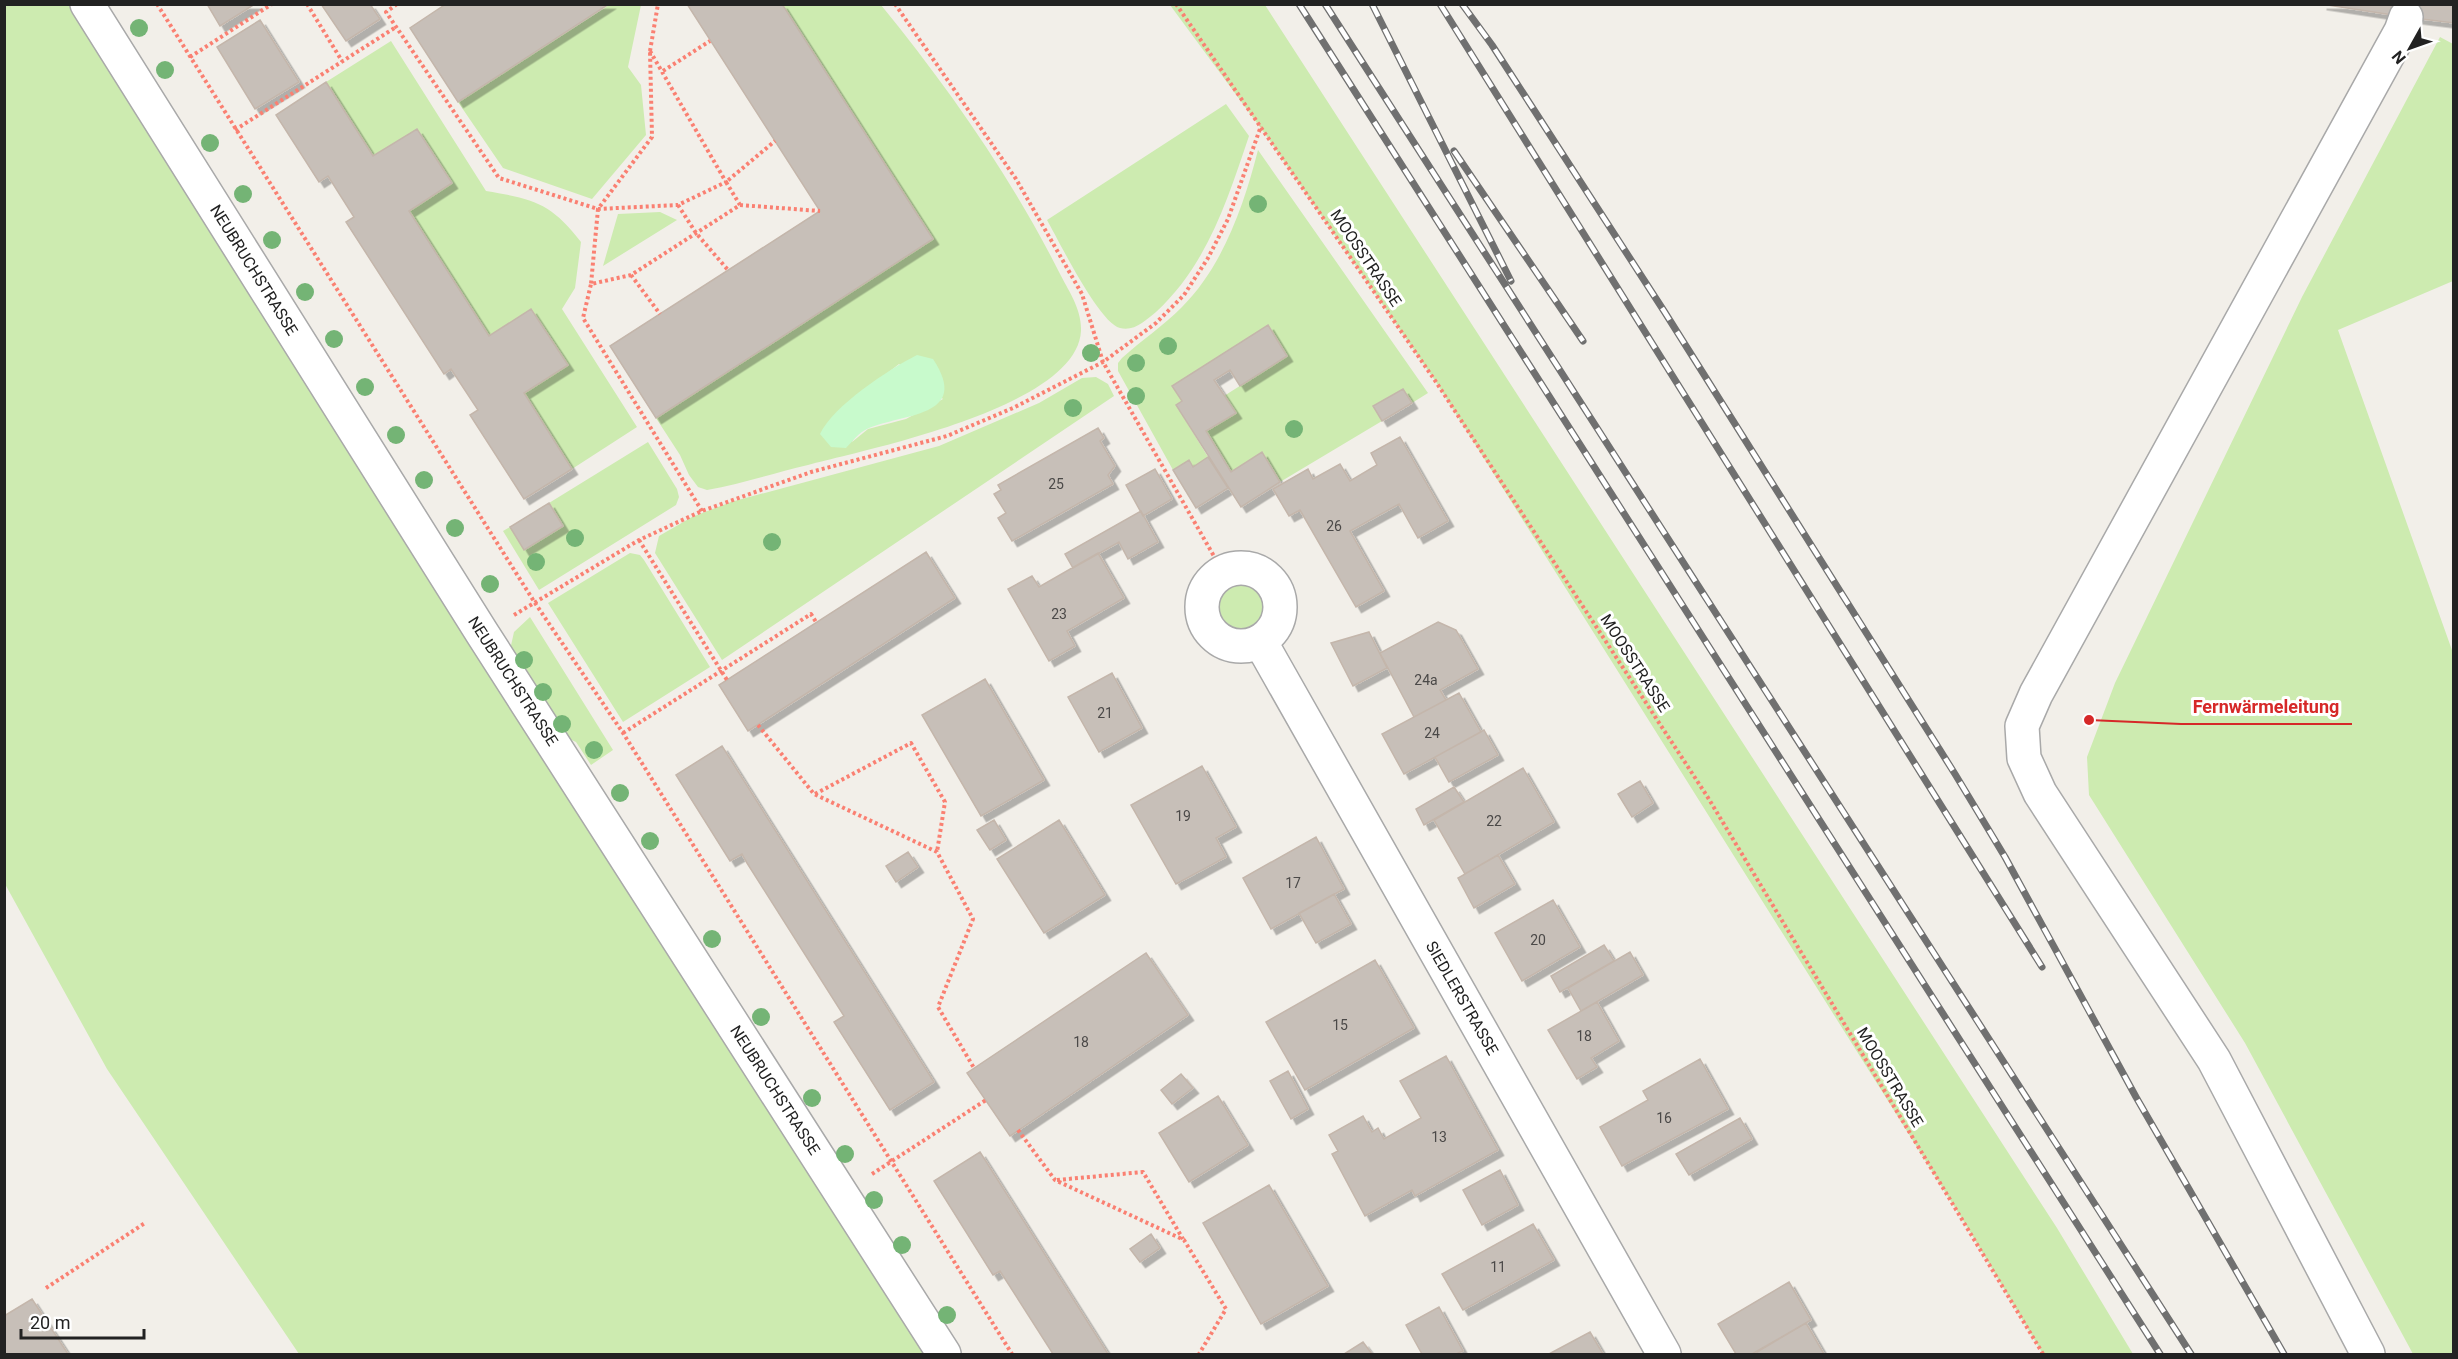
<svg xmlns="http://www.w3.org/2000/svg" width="2458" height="1359" viewBox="0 0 2458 1359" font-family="Roboto,sans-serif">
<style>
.grass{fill:#cdebb0;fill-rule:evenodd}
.park{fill:#c8facc}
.building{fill:#c7bfb8;stroke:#c4b6ab;stroke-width:1.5;filter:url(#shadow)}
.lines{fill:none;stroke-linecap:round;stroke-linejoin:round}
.minor-casing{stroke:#a9a9a9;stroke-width:36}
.path{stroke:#fa8072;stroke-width:4;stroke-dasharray:3 3;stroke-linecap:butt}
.minor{stroke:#fff;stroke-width:33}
.rail-casing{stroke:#707070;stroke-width:7}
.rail{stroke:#fff;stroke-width:4.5;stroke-dasharray:14;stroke-linecap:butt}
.tree{fill:#74b475}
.labels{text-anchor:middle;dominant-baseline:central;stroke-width:6;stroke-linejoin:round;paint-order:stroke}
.number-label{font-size:14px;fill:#4b4948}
.street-label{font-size:16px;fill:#222;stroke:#fff}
.leader{fill:none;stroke:#d62828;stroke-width:2}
.callout-dot{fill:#d62828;stroke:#fff;stroke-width:2}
.callout-label{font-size:18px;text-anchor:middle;font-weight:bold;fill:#d62828;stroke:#fff;stroke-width:6;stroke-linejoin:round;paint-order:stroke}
</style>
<defs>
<filter id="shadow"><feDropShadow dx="5.5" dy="5.5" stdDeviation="0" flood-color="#0004"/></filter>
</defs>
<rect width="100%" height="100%" fill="#f2efe9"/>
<path class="grass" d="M4,5H90L935,1354H299L107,1069L5,884Z
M609,5H641L628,67L641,85L646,135L592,199L503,168L458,102Z
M782,5H881C948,87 1011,177 1059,272C1068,290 1082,309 1081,331C1077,407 869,449 808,465C774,473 741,484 707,490L698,487L689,475L680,455L656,418L933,239ZM899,364L943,399L906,419L868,429L852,442L880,379Z
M1170,5H1265L2057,1228L2133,1354H2043L1966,1225L1436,382L1268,138Z
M2440,37L2453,44V281L2338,330L2453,653V1354H2413L2245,1043L2089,795L2087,757L2115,683L2302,297Z
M391,41L486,191C534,199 551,203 581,242L575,288L562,309L637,427L572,469L524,393L568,365L531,309L489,336L409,211L452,183L417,129L373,156L326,82Z
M1226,104L1249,136C1227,201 1207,265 1156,312C1146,320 1134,332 1120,328C1099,323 1059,241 1047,220Z
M1258,150L1428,393L1412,403L1403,389L1373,406L1382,421L1280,482L1262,452L1231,472L1206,431L1235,413L1224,396L1287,356L1268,326L1172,386L1182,401L1176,405L1208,457L1193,467L1189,460L1173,470L1118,371V363L1122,358C1142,340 1163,326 1182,307C1223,266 1244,205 1258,150Z
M660,212L677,220L603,266L618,214Z
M1096,377L1108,384L1114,396L722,660L655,553L659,536L692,517L731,502L939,446L1039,403L1082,378Z
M648,442L677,489L679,497L676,505L539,590L503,531L510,527L524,550L563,526L549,503Z
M630,553L640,555L644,560L710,667L623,722L548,603Z
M1216 606a25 25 0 1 1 50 0a25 25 0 1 1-50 0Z
M530,617L613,750L591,765L576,742L561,735L510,650L514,632Z"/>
<path class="park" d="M917,355L933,359C972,418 902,413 867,429C858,433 853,441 846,448L831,447L820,434C833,406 889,369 917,355Z"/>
<path class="building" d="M207,4H255L220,26Z
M321,4H370L380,19L346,41Z
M446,4H609L458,102L410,28Z
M687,4H782L933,239L656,418L610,346L820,211Z
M2321,4H2454V23L2406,17Z
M260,20L299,82L255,109L217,47Z
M326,82L373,156L417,129L452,183L409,211L489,336L531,309L568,365L524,393L572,469L524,499L470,415L478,410L451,369L444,374L346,222L354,217L328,176L319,182L276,115Z
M1268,325L1287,356L1240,386L1230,370L1214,380L1236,413L1206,431L1231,472L1262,452L1280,482L1241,507L1176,405L1182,401L1172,386Z
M1403,389L1412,403L1382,421L1373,406Z
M1098,428L1104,438L1100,441L1115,466L1108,475L1113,484L1012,541L998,518L1006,513L994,494L1001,490L998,485Z
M1400,437L1448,521L1418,538L1399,504L1350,531L1384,591L1356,607L1300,510L1289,516L1273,489L1308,469L1313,479L1340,464L1350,481L1377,465L1371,453Z
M1208,457L1228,488L1196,508L1173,470L1189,460L1193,467Z
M1155,469L1172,499L1143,516L1126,485Z
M549,503L563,526L524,550L510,527Z
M1141,511L1158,542L1128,559L1119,542L1073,568L1065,554Z
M926,552L955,598L748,731L719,685Z
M1098,553L1124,598L1067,631L1075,646L1049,661L1008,589L1032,576L1039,587Z
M1438,622L1456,630L1478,669L1440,690L1446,700L1414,717L1380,653Z
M1369,632L1387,668L1353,686L1331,643Z
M1112,673L1142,728L1099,752L1068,697Z
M985,679L1044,780L981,816L922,715Z
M1459,693L1481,732L1404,774L1382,734Z
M1484,730L1498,755L1449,782L1435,757Z
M722,746L934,1082L890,1110L834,1022L844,1016L747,863L742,854L730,861L676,775Z
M1202,766L1236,827L1216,838L1226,857L1176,884L1131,805Z
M1523,768L1554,822L1465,874L1434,820Z
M1640,781L1653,803L1632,817L1618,794Z
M1454,787L1464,802L1424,825L1416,809Z
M994,820L1006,840L990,850L977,830Z
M1059,820L1105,895L1044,933L997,859Z
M1316,837L1344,889L1271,929L1243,878Z
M908,852L918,867L896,882L886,866Z
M1498,855L1515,884L1474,908L1458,878Z
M1334,894L1351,924L1316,943L1299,913Z
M1553,900L1580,947L1522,981L1495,933Z
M1604,945L1614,961L1560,992L1551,976Z
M1630,952L1643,975L1581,1011L1568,988Z
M1146,953L1188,1015L1010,1136L967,1073Z
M1375,960L1414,1028L1305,1090L1266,1022Z
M1597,1002L1619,1041L1591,1058L1597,1067L1577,1079L1548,1030Z
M1446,1056L1498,1150L1415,1196L1412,1190L1365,1216L1332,1154L1338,1151L1329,1135L1363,1116L1372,1132L1378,1128L1384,1139L1421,1118L1400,1081Z
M1700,1059L1728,1109L1622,1166L1600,1127L1648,1100L1643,1091Z
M1288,1071L1308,1109L1291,1119L1270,1081Z
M1181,1074L1193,1088L1172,1104L1161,1090Z
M1218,1096L1248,1145L1189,1182L1159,1133Z
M1740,1118L1752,1139L1689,1175L1676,1154Z
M980,1152L1108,1354H1053L1000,1271L993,1275L934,1181Z
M1500,1170L1518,1205L1482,1225L1463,1190Z
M1269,1185L1328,1286L1261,1324L1203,1223Z
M1533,1224L1554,1260L1463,1310L1442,1274Z
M1151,1234L1160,1248L1140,1262L1130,1249Z
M1789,1282L1811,1320L1752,1354H1736L1718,1324Z
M32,1299L68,1354H4V1316Z
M1439,1307L1463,1351L1456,1354H1422L1406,1325Z
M1806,1323L1824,1354H1758L1757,1352Z
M1590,1332L1603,1354H1549Z
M1363,1342L1372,1354H1344Z"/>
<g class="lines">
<defs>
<path id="minor" d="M87,4L482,633L944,1354
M1202 607a39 39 0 1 1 78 0a39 39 0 1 1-78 0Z
M1260,641L1664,1354
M2368,1354L2214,1060L2040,793L2024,758L2022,726L2036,694L2401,31L2406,17"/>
</defs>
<use href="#minor" class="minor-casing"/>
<path class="path" d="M157,4L535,603L623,733L1012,1354
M307,4L342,61
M397,4L386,12L499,178L598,209L591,284
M895,4L1016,179L1082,294L1103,362L1223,572
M1176,4L1436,382L1707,796L2043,1354
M650,51L726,182L678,205L598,209L652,137Z
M650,51L658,4
M190,57L272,4
M663,71L710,41
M235,130L396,27
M678,205L696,233L728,270
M740,205L820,211
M631,275L660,314
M702,511L583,318L591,284L631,275L740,205L726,182L775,141
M639,540L727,680
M514,615L639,540L702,511L811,472L947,436L1013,408L1103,362L1156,323L1184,295L1208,258L1228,219L1261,126
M758,725L814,794L937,852L973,919L938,1007L974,1068
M623,733L811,614L816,622
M815,794L911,743L945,802L937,852
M1018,1130L1055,1180L1184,1240L1226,1309L1199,1354
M872,1174L986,1100
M1057,1180L1143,1172L1183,1239
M46,1288L145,1223"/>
<use href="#minor" class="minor"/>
<defs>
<path id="rail" d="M1299,4L2160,1354
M1325,4L2191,1354
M1372,4L1511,281
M1440,4L2042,967
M1462,4L1492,45L1664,311L1955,774L2005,857L2136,1097L2284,1354
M1454,151L1583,341"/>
</defs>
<use href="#rail" class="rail-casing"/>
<use href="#rail" class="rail"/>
</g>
<g class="tree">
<circle cx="139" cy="28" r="9"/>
<circle cx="165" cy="70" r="9"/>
<circle cx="210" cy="143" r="9"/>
<circle cx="243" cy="194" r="9"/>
<circle cx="1258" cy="204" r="9"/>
<circle cx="272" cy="240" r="9"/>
<circle cx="305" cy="292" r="9"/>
<circle cx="334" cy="339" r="9"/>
<circle cx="1168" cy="346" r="9"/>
<circle cx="1091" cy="353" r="9"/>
<circle cx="1136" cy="363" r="9"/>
<circle cx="365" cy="387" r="9"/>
<circle cx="1136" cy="396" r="9"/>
<circle cx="1073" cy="408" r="9"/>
<circle cx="1294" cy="429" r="9"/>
<circle cx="396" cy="435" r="9"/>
<circle cx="424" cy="480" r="9"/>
<circle cx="455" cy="528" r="9"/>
<circle cx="575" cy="538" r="9"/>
<circle cx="772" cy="542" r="9"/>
<circle cx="536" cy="562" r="9"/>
<circle cx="490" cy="584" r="9"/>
<circle cx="524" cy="660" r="9"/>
<circle cx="543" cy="692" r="9"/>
<circle cx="562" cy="724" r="9"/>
<circle cx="594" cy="750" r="9"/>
<circle cx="620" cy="793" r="9"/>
<circle cx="650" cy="841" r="9"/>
<circle cx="712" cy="939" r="9"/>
<circle cx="761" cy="1017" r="9"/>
<circle cx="812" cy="1098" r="9"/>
<circle cx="845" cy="1154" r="9"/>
<circle cx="874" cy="1200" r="9"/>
<circle cx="902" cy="1245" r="9"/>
<circle cx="947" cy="1315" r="9"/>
</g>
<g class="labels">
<g class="number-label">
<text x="1056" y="484">25</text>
<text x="1334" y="526">26</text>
<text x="1059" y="614">23</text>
<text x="1426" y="680">24a</text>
<text x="1105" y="713">21</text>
<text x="1432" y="733">24</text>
<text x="1183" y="816">19</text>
<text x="1494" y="821">22</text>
<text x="1293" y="883">17</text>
<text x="1538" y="940">20</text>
<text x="1340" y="1025">15</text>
<text x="1584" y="1036">18</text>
<text x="1081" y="1042">18</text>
<text x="1664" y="1118">16</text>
<text x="1439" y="1137">13</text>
<text x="1498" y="1267">11</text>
</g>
<g class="street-label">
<text transform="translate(1366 258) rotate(56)">MOOSSTRASSE</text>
<text transform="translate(254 270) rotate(58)">NEUBRUCHSTRASSE</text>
<text transform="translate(1635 663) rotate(57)">MOOSSTRASSE</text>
<text transform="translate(513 681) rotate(57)">NEUBRUCHSTRASSE</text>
<text transform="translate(1462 998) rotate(60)">SIEDLERSTRASSE</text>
<text transform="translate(1890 1077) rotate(59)">MOOSSTRASSE</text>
<text transform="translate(775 1090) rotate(57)">NEUBRUCHSTRASSE</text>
</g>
</g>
<path class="leader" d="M2089 720L2181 724H2352"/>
<circle class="callout-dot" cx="2089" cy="720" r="6"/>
<g class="callout-label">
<text x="2266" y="713">Fernwärmeleitung</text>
</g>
<rect width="2458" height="1359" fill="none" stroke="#222222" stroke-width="12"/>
<g transform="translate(2410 48) rotate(230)" stroke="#ffffff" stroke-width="4.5" paint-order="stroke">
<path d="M0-4.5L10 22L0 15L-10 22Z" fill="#222222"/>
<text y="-9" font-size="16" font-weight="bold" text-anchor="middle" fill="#222222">N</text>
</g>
<path d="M21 1329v9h123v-9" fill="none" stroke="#222222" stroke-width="3"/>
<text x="30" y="1329" font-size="18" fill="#222222" stroke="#ffffff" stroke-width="4.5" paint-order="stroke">20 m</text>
</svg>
